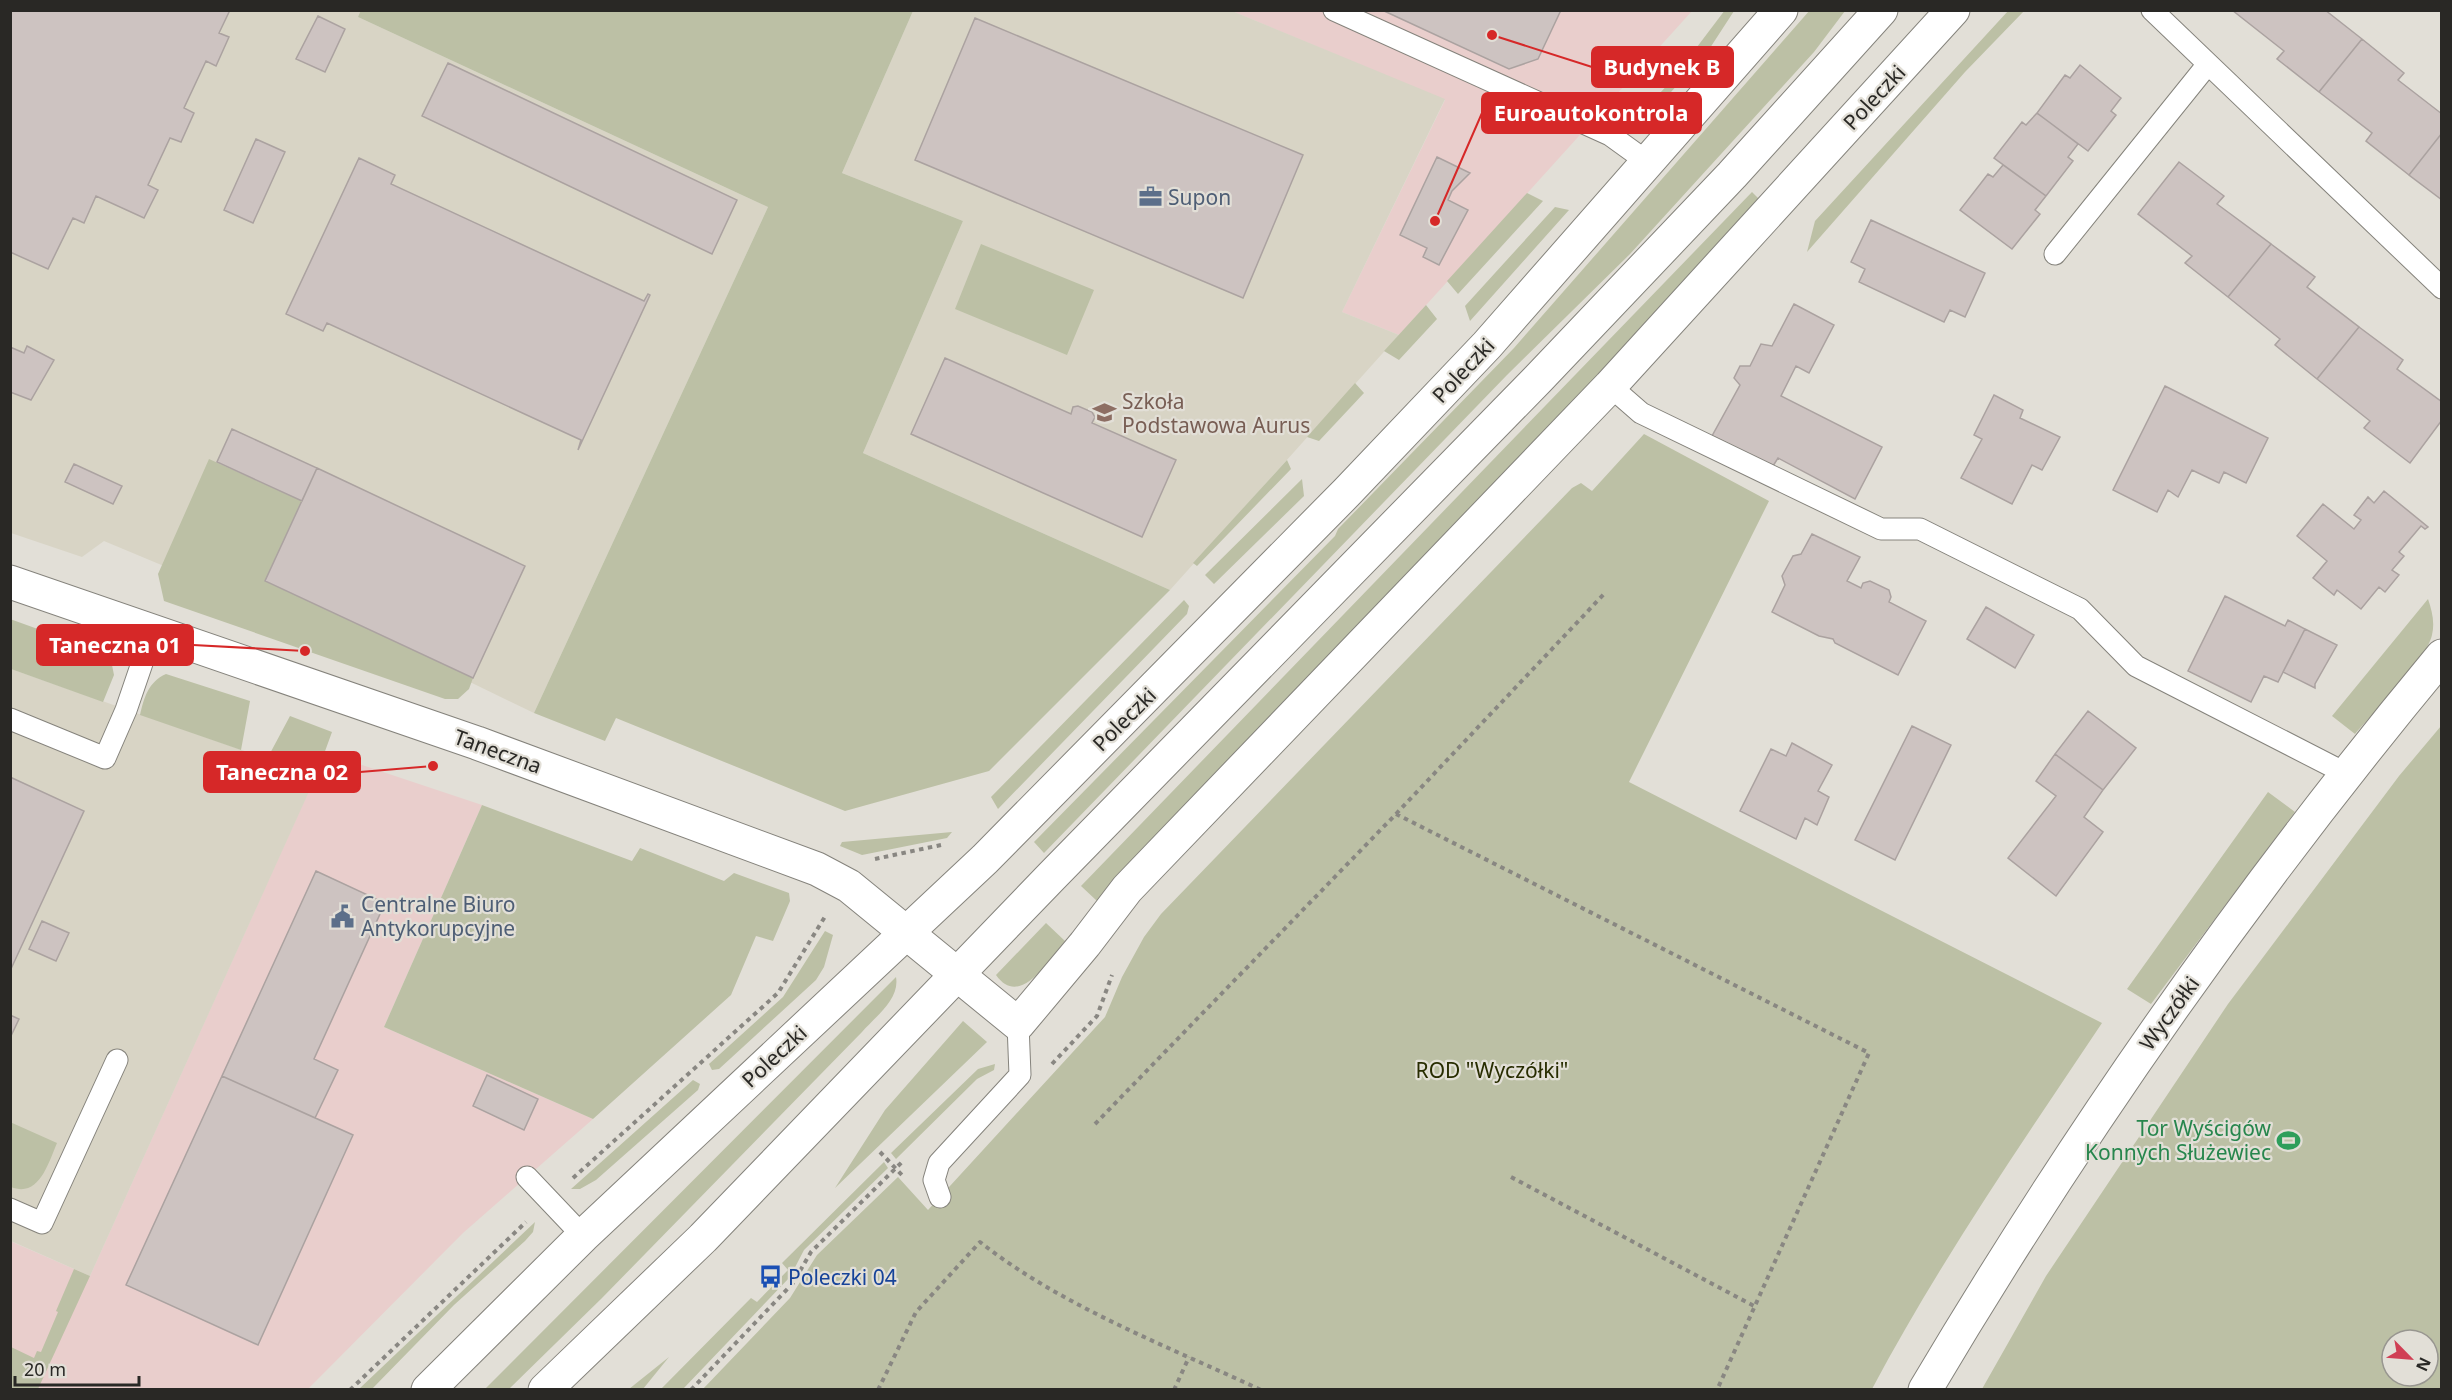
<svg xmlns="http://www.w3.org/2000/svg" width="2452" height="1400" viewBox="0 0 2452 1400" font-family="'Noto Sans',sans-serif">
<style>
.commercial{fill:#e9cecc}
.built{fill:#d8d4c5}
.green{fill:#bcc0a5;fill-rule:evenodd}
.building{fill:#cdc3c1;stroke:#aba2a0;stroke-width:1.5}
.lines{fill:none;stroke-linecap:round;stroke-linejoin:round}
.lane-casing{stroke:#85837c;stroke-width:23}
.street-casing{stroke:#85837c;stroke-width:35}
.secondary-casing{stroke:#85837c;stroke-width:35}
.path{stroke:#898782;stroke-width:4;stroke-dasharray:4.5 4.5;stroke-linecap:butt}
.lane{stroke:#fff;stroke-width:21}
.street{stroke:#fff;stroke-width:33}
.secondary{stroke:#fff;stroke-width:33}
.labels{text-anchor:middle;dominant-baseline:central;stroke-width:4.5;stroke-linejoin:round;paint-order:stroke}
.street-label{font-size:21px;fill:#292825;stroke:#e2dfd7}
.service-label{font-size:21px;fill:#4e5e75;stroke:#e2dfd7;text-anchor:start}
.education-label{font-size:21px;fill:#785e54;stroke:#e2dfd7;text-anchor:start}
.park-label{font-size:21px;fill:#282d01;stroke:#e2dfd7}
.leisure-label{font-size:21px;fill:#27864d;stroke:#e2dfd7;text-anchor:end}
.transit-label{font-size:21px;fill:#164399;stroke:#e2dfd7;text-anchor:start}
.leader{fill:none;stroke:#d62828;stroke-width:2}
.callout-dot{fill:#d62828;stroke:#e2dfd7;stroke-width:2}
.callout{fill:#d62828;stroke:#d62828;stroke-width:2}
.callout-label{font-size:22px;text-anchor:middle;font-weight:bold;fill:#fff}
</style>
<rect width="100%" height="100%" fill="#e2dfd7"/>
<path class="commercial" d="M1232,11H1692L1399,335L1342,312L1445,100Z
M326,753L482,805L384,1027L593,1119L463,1233L308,1389H11L10,1241L90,1276Z"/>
<path class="built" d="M11,11H361L358,17L768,207L534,713L472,683L451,686L104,541L82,557L11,533Z
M913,11H1232L1445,99L1342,312L1399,335L1170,590L863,453L963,221L842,173Z
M11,669L316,776L90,1276L11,1241Z"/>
<path class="green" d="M361,10L913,11L842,173L963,221L863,453L1170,590L989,771L845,811L616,718L605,741L534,713L768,207L358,17Z
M1725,10L1734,11L1710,48L1648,118L1635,120L1672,80Z
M1810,10L1845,11L1814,52L1630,254L1507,375L1044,853L1034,842L1335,536L1338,529L1514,348Z
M2008,11H2024L1965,72L1807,252L1815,221Z
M1752,192L1761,201L1583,398L1125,869L1097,901L1081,886Z
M1527,193L1543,201L1458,294L1447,281Z
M1555,207L1569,210L1470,321L1465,306Z
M981,244L1094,290L1067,355L955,309Z
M1426,305L1437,319L1399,360L1384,351Z
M1355,383L1364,393L1319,441L1307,437Z
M1644,434L1769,501L1629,782L2102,1023C2022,1143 1940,1261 1872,1389L702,1390L790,1298L817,1255L898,1177L928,1210L1105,1017L1122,977L1144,937L1161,914L1572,488L1581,483L1592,491Z
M209,459L302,501L265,581L473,678L469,689L458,699H445L164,601L158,574Z
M1287,460L1291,469L1197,566L1193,563Z
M1302,479L1304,496L1214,584L1205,575Z
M2428,599C2432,611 2435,622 2432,635C2427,659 2373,713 2355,734L2332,716Z
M1184,600L1189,606L1187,614L998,809L991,797Z
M10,619L110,655L114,675L103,702L11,669Z
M166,674L250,701L241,750L140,715C144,698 148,682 166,674Z
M290,716L332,732L316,776L267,759Z
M2441,726V1389H1982L2046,1276L2228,1004L2399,776ZM2392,1340H2428V1376H2392Z
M2268,792L2295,812L2151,1004L2127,989Z
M482,805L632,861L640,848L724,881L734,873L789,893L790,901L773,941L756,936L731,995L593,1119L384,1027Z
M952,832L947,838L862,855L840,846L842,842Z
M1046,923L1065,941C1049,960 1020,1009 996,975Z
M825,931L833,935L824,967L816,980L719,1069L712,1070L709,1064L783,997Z
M896,977C900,999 876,1016 862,1032L602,1298L509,1389H485Z
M963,1021L987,1042L835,1188L885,1110Z
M995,1064L994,1070L977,1079L896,1159L891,1153L978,1069Z
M693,1080L700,1084L698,1090L596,1180L580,1189H571Z
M10,1122L57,1143C48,1164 39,1198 11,1187Z
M884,1162L888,1168L804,1250L790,1277L683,1389H661L751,1298L757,1302L788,1270L782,1263Z
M535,1222L533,1232L525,1241L454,1305L372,1389H359Z
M74,1269L90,1276L38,1389H11V1347L34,1358L37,1351L41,1352L58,1312L56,1311Z
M669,1357L643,1389H629Z"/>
<path class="building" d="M10,10H230L219,33L229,37L216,66L206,61L184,108L194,113L181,142L170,138L148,185L158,190L144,218L96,196L84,223L73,218L48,269L10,252Z
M1382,10H1561L1538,59L1509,69Z
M2232,10H2325L2362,39L2319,92L2277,59L2284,51Z
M318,16L345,29L325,72L296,59Z
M975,18L1303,155L1243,298L915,160Z
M2362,39L2404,73L2398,80L2442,114V133L2409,175L2366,141L2372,133L2319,92Z
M448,63L737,200L712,254L422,116Z
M2080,65L2121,98L2111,111L2116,115L2088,151L2037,113L2065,75L2070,78Z
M2037,113L2078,144L2068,157L2073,161L2046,196L1994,158L2022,122L2026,125Z
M2442,133V200L2409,175Z
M256,139L285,152L253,223L224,210Z
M1437,157L1470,173L1452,191L1448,200L1468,210L1439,265L1423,257L1427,248L1400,235Z
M359,158L395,175L391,184L644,301L648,294L650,295L578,450L581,440L327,323L323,331L286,314Z
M2179,162L2224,196L2217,204L2271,244L2228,297L2185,263L2192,256L2138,214Z
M2003,165L2046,196L2035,210L2040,214L2012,249L1960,210L1988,174L1993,177Z
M1871,220L1985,273L1965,317L1950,310L1944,322L1859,282L1865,269L1851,262Z
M2271,244L2315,277L2307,287L2359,327L2317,379L2275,345L2280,339L2228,297Z
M1794,304L1834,325L1809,373L1796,366L1781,396L1882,447L1855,499L1778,458L1773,466L1712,436L1740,385L1734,378L1740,366H1750L1761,344L1772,346Z
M2359,327L2403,360L2397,369L2442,402V420L2410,463L2364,428L2370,421L2317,379Z
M27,346L54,360L31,400L10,392V347L24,353Z
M945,358L1071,414L1073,407L1078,406L1092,412L1095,417L1092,423L1176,460L1142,537L911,434Z
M2165,386L2268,438L2246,483L2224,472L2219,483L2192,470L2178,497L2168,490L2157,512L2113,490Z
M1994,395L2023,410L2020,418L2060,437L2042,470L2032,465L2012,504L1961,478L1982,439L1974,435Z
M232,429L317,468L302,501L217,462Z
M74,464L122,486L113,504L65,482Z
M317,468L525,566L473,678L265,581Z
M2384,491L2428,527L2425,529L2421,526L2399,552L2404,556L2392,570L2399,575L2385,592L2379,587L2361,609L2337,590L2334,595L2313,578L2327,561L2297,536L2323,504L2354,529L2361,520L2354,515L2368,497L2374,503Z
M1812,534L1860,557L1847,581L1861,588L1863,583L1870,581L1889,590L1891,597L1889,602L1926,621L1898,675L1835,643L1833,639L1819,636L1772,612L1785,585L1782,576L1793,556L1801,554Z
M2225,596L2285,626L2288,620L2305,629L2278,682L2264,676L2251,702L2188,671Z
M1986,607L2034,635L2015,668L1967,639Z
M2305,629L2337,645L2315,684V688L2283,672Z
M2088,711L2136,748L2103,790L2055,754Z
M1912,726L1951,745L1895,860L1855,840Z
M1792,743L1832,765L1818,791L1829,797L1817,825L1805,818L1796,839L1740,811L1771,749L1786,756Z
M242,752L264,760L258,776L236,768Z
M2055,754L2103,790L2084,817L2103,832L2056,896L2008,858L2056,796L2036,781Z
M10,777L84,811L10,971Z
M316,871L385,903L314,1059L338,1070L315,1118L222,1076Z
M42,921L69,933L56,961L29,949Z
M10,1015L19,1019L10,1038Z
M487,1075L538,1099L524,1130L473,1106Z
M222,1076L353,1135L258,1345L126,1285Z"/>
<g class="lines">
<defs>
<path id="lane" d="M1334,10L1610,135L1646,161
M2152,10L2442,288
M2055,254L2208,64
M1610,386L1641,413L1881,529H1920L2080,609L2136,666L2345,773
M10,719L105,758L126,710L153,631
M527,1177L583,1236
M940,1197L934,1180L939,1163L1020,1075L1018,1024
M10,1209L42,1223L117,1060"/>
<path id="street" d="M10,582L477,743L817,869L849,886L1018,1024L1085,944L1127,889L1610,386L1953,10
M1925,1390C2078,1132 2250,887 2442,656"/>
<path id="secondary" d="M428,1390L583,1236L985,859L1347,492L1487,345L1781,10
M545,1390L703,1238L1051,877L1538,379L1732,175L1881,10"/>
</defs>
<use href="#lane" class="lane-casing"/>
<use href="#street" class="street-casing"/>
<use href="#secondary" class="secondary-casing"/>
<path class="path" d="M1396,814L1604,594
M875,859L941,845
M1052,1064L1097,1016L1112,975
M1095,1124L1396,814L1869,1053L1717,1390
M880,1152L902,1175
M1511,1177L1754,1306
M573,1178L778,993L826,915
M350,1390L526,1222
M691,1390L793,1283L811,1252L904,1160
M878,1390L916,1312L980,1242C1061,1306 1167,1346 1261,1390
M1174,1390L1189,1357"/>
<use href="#lane" class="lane"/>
<use href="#street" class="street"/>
<use href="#secondary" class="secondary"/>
</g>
<defs>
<symbol id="office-bare" viewBox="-9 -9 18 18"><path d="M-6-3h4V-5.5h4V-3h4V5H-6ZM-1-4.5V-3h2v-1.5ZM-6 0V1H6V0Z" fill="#5c6f8a" stroke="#e2dfd7" stroke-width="2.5" paint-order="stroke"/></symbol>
<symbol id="school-bare" viewBox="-9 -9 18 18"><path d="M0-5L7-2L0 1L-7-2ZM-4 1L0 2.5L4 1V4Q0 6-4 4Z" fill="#8d6e63" stroke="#e2dfd7" stroke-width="2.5" paint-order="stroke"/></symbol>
<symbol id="civic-bare" viewBox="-9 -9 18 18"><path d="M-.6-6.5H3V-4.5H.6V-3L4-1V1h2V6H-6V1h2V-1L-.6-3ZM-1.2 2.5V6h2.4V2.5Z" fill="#5c6f8a" stroke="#e2dfd7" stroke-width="2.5" paint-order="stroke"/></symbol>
<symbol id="stadium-bare" viewBox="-9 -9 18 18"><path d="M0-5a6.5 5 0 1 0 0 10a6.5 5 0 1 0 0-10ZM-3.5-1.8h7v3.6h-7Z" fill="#2e9e5b" stroke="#e2dfd7" stroke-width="2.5" paint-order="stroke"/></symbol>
<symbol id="bus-bare" viewBox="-9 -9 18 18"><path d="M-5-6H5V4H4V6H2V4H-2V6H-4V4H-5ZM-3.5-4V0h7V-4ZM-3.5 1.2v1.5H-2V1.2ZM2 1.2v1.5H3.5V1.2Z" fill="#1a4fb4" stroke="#e2dfd7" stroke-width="2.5" paint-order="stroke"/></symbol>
</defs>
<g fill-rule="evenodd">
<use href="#office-bare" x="1134" y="180" width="33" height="33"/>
<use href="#school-bare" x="1088" y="396" width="33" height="33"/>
<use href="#civic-bare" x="326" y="900" width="33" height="33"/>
<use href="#stadium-bare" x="2272" y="1124" width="33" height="33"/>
<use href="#bus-bare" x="754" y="1260" width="33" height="33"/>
</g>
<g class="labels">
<g class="street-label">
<text transform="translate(1874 97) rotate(-47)">Poleczki</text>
<text transform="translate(1463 370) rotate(-47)">Poleczki</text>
<text transform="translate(1124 719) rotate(-45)">Poleczki</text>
<text transform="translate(498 751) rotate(20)">Taneczna</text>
<text transform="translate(2169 1013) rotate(-54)">Wyczółki</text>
<text transform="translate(774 1056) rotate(-43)">Poleczki</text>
</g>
<g class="service-label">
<text x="1168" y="197">Supon</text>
<text x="361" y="904">Centralne Biuro<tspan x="361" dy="24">Antykorupcyjne</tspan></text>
</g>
<g class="education-label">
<text x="1122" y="401">Szkoła<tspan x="1122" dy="24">Podstawowa Aurus</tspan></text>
</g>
<g class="park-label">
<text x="1492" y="1070">ROD "Wyczółki"</text>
</g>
<g class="leisure-label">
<text x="2271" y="1128">Tor Wyścigów<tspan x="2271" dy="24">Konnych Służewiec</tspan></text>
</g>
<g class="transit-label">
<text x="788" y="1277">Poleczki 04</text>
</g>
</g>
<path class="leader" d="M1492 35L1592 67M1435 221L1482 113M305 651L193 645M433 766L360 772"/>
<g class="callout-dot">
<circle cx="1492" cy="35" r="6"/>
<circle cx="1435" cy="221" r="6"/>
<circle cx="305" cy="651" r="6"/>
<circle cx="433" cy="766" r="6"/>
</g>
<g class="callout">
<rect x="1592" y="47" width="141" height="40" rx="6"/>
<rect x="1482" y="93" width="219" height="40" rx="6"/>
<rect x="37" y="625" width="156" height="40" rx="6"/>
<rect x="204" y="752" width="156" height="40" rx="6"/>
</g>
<g class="callout-label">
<text x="1662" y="75">Budynek B</text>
<text x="1591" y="121">Euroautokontrola</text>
<text x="115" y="653">Taneczna 01</text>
<text x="282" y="780">Taneczna 02</text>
</g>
<rect width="2452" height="1400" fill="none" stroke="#292825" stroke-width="24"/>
<g transform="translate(2410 1358) rotate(115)"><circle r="28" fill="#e2dfd7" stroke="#989690" stroke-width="1.5"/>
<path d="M0-4.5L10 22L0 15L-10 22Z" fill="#d03f54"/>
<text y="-9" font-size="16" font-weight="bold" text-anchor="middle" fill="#292825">N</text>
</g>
<path d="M15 1376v9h124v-9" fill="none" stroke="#292825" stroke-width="3"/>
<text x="24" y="1376" font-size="18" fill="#292825" stroke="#e2dfd7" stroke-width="4.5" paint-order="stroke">20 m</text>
</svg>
